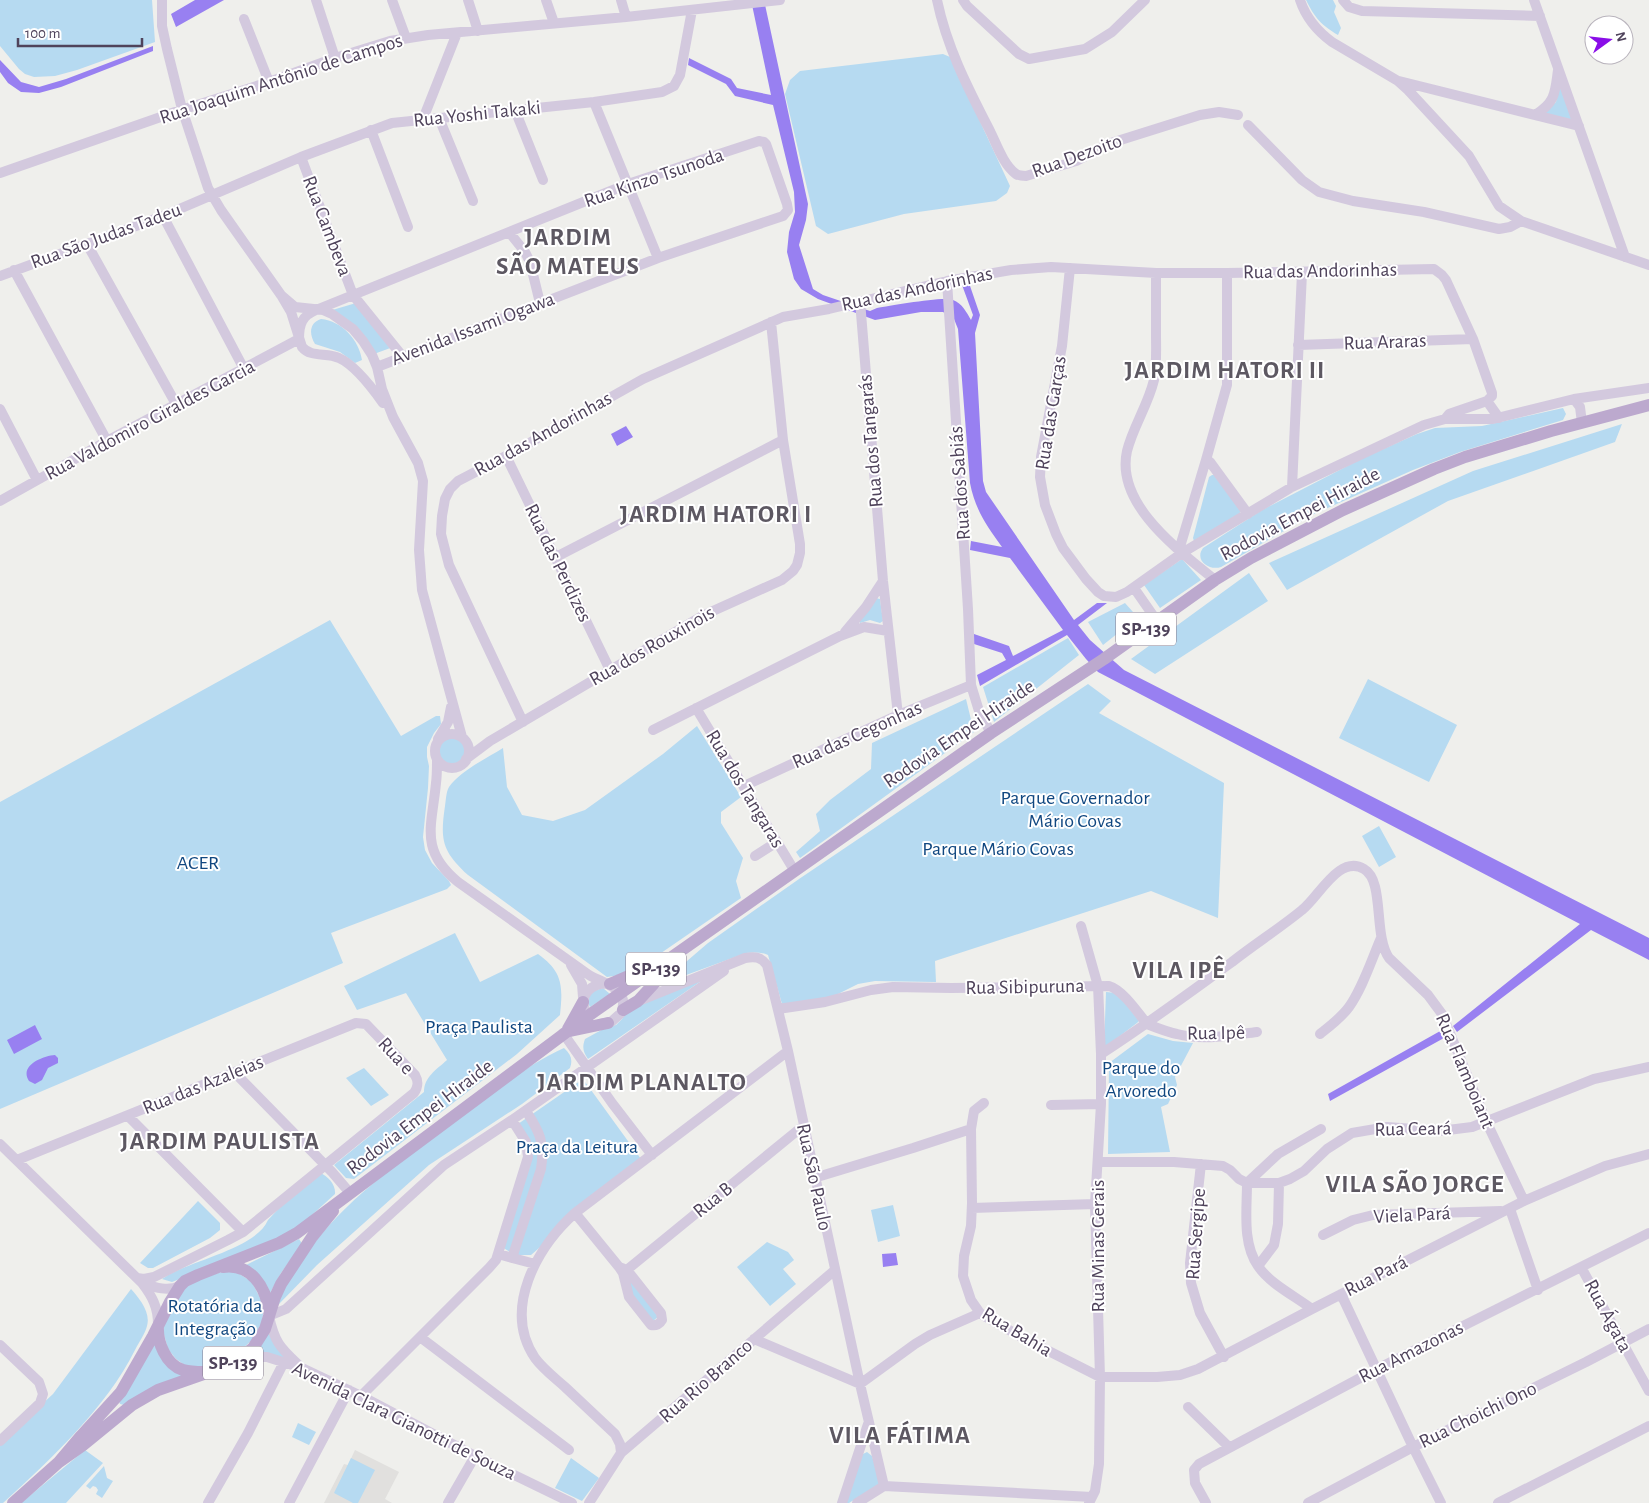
<svg xmlns="http://www.w3.org/2000/svg" width="1649" height="1503" viewBox="0 0 1649 1503" font-family="'Alegreya Sans',sans-serif">
<style>
.education{fill:#e1e0de}
.green{fill:#b6daf1}
.water{fill:#9880f1}
.lines{fill:none;stroke-linecap:round;stroke-linejoin:round}
.minor{stroke:#d3c9de;stroke-width:10}
.major{stroke:#bca9ce;stroke-width:12}
.labels{text-anchor:middle;dominant-baseline:central;stroke-width:4;stroke-linejoin:round;paint-order:stroke}
.shield{fill:#fff;stroke:#847b8c;stroke-width:1}
.shield-label{font-size:19px;font-weight:bold;fill:#4f435b}
.street-label{font-size:20px;fill:#4f435b;stroke:#fff}
.park-label{font-size:20px;fill:#104780;stroke:#fff}
.district-label{font-size:25px;font-weight:bold;letter-spacing:1px;fill:#5d5862;stroke:#fff}
</style>
<rect width="100%" height="100%" fill="#efefec"/>
<path class="education" d="M355,1450L399,1472L385,1499L392,1503H324L344,1464L348,1465Z"/>
<path class="green" d="M0,0H152L155,42L77,70L55,76L34,77L25,74L19,69L0,46Z
M1306,0H1333L1336,6L1334,12L1341,28L1338,35C1321,25 1315,18 1306,0Z
M943,54L950,57L1010,186L1007,193L996,201L904,214L828,234L816,226L785,94L790,80L800,71Z
M1560,85L1573,120L1544,113L1556,102Z
M356,303L393,347L374,354L329,311Z
M321,319C342,321 359,340 362,360L355,363L340,352L315,344C309,334 309,323 321,319Z
M1563,408L1566,414L1563,420L1460,452L1413,470L1312,515L1221,567C1209,571 1194,560 1203,548L1262,510L1361,459L1417,434L1435,428L1482,426Z
M1622,424L1615,442L1448,501L1287,590L1269,563L1473,471Z
M1212,475H1214L1241,511L1239,514L1194,541L1193,538L1209,477Z
M1182,559L1201,580L1160,608L1144,585Z
M1249,573L1268,601L1155,674L1131,659Z
M876,598L880,599L883,621L880,623L870,620L860,623L859,620Z
M1125,603L1133,612L1132,622L1103,645L1088,622Z
M330,620L401,736L436,716H440L441,724L434,733L427,747V757L429,766L428,788L423,837L425,850L432,863L449,881L451,885L447,889L331,933L343,963L0,1109V802Z
M1068,638L1079,655L994,722L983,687Z
M1368,679L1457,725L1429,782L1339,738Z
M1088,684L1111,701L1099,713L1224,783L1218,918L1151,891L935,961L936,982L875,981L858,984L832,997L782,1004L768,955C761,952 754,952 746,953L659,985L708,943L799,879Z
M966,699L974,732L800,858L796,852L820,831L816,814L830,800L871,769L872,743Z
M697,726L741,797L721,812V823L743,858L736,881L741,898L648,962L626,974L607,977L468,875C442,851 440,840 445,806C446,800 446,792 449,787C460,771 487,758 503,748L507,787L522,815L553,821L585,810L663,754Z
M439 751a13 13 0 1 1 26 0a13 13 0 1 1-26 0Z
M1379,826L1396,857L1379,867L1362,836Z
M455,933L480,982L538,954C563,972 563,986 560,1015L517,1054L354,1179L346,1178L334,1165L424,1092C424,1077 436,1070 447,1060L406,993L357,1010L344,986Z
M707,977L588,1059C583,1052 582,1047 585,1039L605,1028L616,1025L622,1019L626,1013L640,1004Z
M603,988L610,994L590,1007L587,1001L590,992Z
M1106,992L1117,993L1139,1021L1137,1023L1104,1048Z
M1148,1034L1173,1041L1193,1043L1175,1077L1177,1085L1168,1104L1161,1107L1170,1152L1108,1154L1109,1063Z
M564,1048C571,1054 573,1060 570,1068L522,1104L429,1165L317,1265L279,1304L280,1295C290,1279 300,1262 311,1247C353,1192 411,1154 466,1113C497,1090 528,1064 564,1048Z
M364,1068L389,1095L371,1106L346,1078Z
M583,1079L641,1159L531,1255H515L502,1247L530,1166L518,1124Z
M320,1173C328,1176 336,1185 335,1194L301,1225L273,1242L172,1282L162,1279C188,1260 255,1250 268,1220L311,1174Z
M198,1201L220,1223V1230L210,1238L153,1268H148L140,1263Z
M893,1205L900,1236L878,1242L871,1210Z
M299,1239L301,1242V1245L281,1273L269,1295L244,1266Z
M767,1242L788,1252L794,1260L783,1269L796,1284L770,1306L737,1267Z
M225,1271L238,1273L252,1282L264,1306L262,1323L251,1341L230,1360L211,1367L186,1366L176,1359L168,1349L163,1331L167,1314L183,1289L199,1279Z
M631,1279L658,1317L653,1321L634,1301L628,1281Z
M131,1289C139,1298 151,1312 147,1326C145,1334 139,1342 135,1350C106,1408 51,1459 3,1503H0V1443L53,1394Z
M269,1332L294,1362L246,1358Z
M155,1343L185,1376L124,1405L120,1404L119,1401Z
M298,1423L316,1432L309,1445L292,1437Z
M85,1450L103,1463L66,1503H21Z
M867,1452L872,1456L881,1483L849,1503H844L859,1456Z
M351,1458L375,1470L358,1503H353L334,1493Z
M571,1458L599,1478L582,1501L555,1488Z
M104,1466L107,1478L113,1481L102,1498L96,1494L98,1490L96,1487L93,1486L90,1489L86,1486Z"/>
<path class="water" d="M195,0H224L176,27L171,14Z
M751,0H764L808,204L806,220L799,245L813,289L823,295L870,311L877,308C891,306 943,296 953,300C962,303 967,313 971,320L973,315L962,285L969,283L980,315L975,333L983,481L986,492L1074,620L1097,603H1107L1078,625L1090,640L1124,670L1649,938V960L1591,930L1457,1032L1453,1026L1580,924L1098,672L1086,659L1067,635L980,686L977,675L1006,660L1002,653L974,644V634L1009,646L1013,656L1063,630L1010,558L970,550L971,541L1002,547C986,525 975,509 970,483L958,329L954,319L943,312H921L875,320L818,299L801,289L794,279L787,252L789,232L795,212L794,192L773,105L735,96L726,84L688,65L689,58L731,79L737,88L771,95Z
M153,46V51L61,87L39,93L21,92L8,83L0,72V60L21,82L39,87L66,79Z
M626,426L633,437L617,446L611,434Z
M35,1025L42,1039L14,1054L7,1040Z
M1442,1030L1444,1038L1330,1101L1328,1094Z
M55,1055L58,1058V1063L48,1068L42,1080L35,1084L29,1081C19,1066 42,1056 55,1055Z
M896,1253L898,1265L883,1267L882,1254Z"/>
<g class="lines">
<path class="minor" d="M162,0V26L167,49L182,109L208,188L221,210L281,295L291,312L302,347C311,358 327,352 339,358C355,365 373,389 383,403
M316,0L335,58
M392,0L406,38
M468,0L478,31
M546,0L554,23
M621,0L626,17
M937,0C947,48 968,88 990,131C997,145 1003,164 1016,174C1019,176 1022,176 1026,176L1076,161L1111,143L1200,115L1219,112L1238,115
M963,0L967,6L1019,54L1029,59L1085,49L1112,32L1145,0
M1300,0C1306,18 1317,31 1332,42L1398,81L1408,90L1469,156L1499,206L1521,221L1649,265
M1343,0L1349,7L1362,11L1540,16
M1534,0L1625,257
M244,19L269,82
M1399,81L1579,126
M594,102L658,258
M515,110L543,180
M1535,115C1556,102 1555,92 1558,70
M439,118L473,201
M423,119L457,33
M1248,125L1302,180L1319,192L1353,201L1424,212L1499,229L1510,227L1521,221
M371,130L408,227
M301,157L353,295L403,357
M0,173L175,112L269,82L335,58L390,41L428,35L626,17L780,0
M163,216L244,369
M509,232L525,252L530,262L540,303
M87,244L176,404
M1070,268L1062,346L1041,457L1040,477L1045,505L1056,534L1063,548L1086,579L1098,592L1104,596L1116,597L1127,592L1182,553L1292,487L1424,425L1445,419H1493L1574,399L1649,388
M14,270L107,441
M1156,273C1156,293 1156,314 1156,334C1156,349 1157,365 1154,380C1148,405 1133,427 1127,451C1115,505 1180,551 1215,580
M0,276L163,216L301,157L392,123L594,102L662,92L674,86L680,75L692,10
M947,281L968,609L971,685L979,711L991,733
M281,295L295,307L323,310L332,314L353,329L363,341L372,355L377,367L382,389L393,417L418,463L423,481L419,550L422,590L462,737
M860,301L883,581L898,715
M299,339C299,324 302,316 316,310L628,184L759,141L764,142L766,144L787,204L788,210L783,216L658,258L377,367
M1298,345L1473,339
M1574,399L1580,407L1582,423
M1487,401L1499,418
M0,409L37,480
M1445,419L1449,414L1487,401
M506,456L610,670
M1206,460L1210,462L1248,514
M1292,487L1302,273
M0,501L107,441L299,339
M1179,550L1206,460L1227,385V273
M556,557L783,440
M1134,588L1157,621
M845,632L866,607L883,581
M696,708L794,870
M523,722L449,565L441,534L442,516L445,499L450,489L458,481L506,456L643,379L783,317L829,309L947,281L1011,270L1051,267L1156,273H1227L1434,269L1442,275L1446,280L1473,339L1492,393V396L1487,401
M653,730L840,636L864,627L888,631
M435 751a17 17 0 1 1 34 0a17 17 0 1 1-34 0Z
M438,739L448,722L451,707
M466,759L490,741L704,615L782,580L793,571L797,565L800,553V544L783,440L771,322
M437,760C437,768 437,776 436,783C432,826 419,850 458,882L589,975C604,984 631,988 621,1013L611,1022L600,1024
M744,786L898,715L971,685
M755,856L777,842
M1081,926L1098,986L1101,1054V1104L1095,1204L1100,1377L1099,1464L1095,1491L1089,1503
M571,965L582,984L583,997
M641,1000L745,958C755,956 761,957 767,965L788,1051L860,1384L884,1486
M778,1009L825,1002L871,990L893,987L951,988L1109,986C1123,990 1138,1013 1147,1024
M585,1010C579,994 592,984 606,983
M1147,1024C1157,1028 1167,1032 1177,1034C1203,1041 1232,1035 1257,1032
M563,1033L612,1103L652,1155
M1320,1034C1330,1026 1341,1018 1349,1007C1363,987 1371,961 1381,938
M1101,1054C1146,1025 1189,993 1232,962C1255,944 1280,928 1302,910C1319,897 1339,854 1364,869C1385,881 1373,935 1389,958L1428,995L1442,1014L1486,1121L1524,1201
M235,1073L332,1172L350,1193
M1051,1105L1101,1104
M128,1116L243,1232
M971,1129L972,1203L971,1226L964,1256L963,1276L971,1300L980,1313L986,1317L1025,1339L1100,1377H1157L1180,1375L1198,1369L1312,1309L1524,1201L1605,1166L1649,1154
M0,1144L142,1283C152,1296 158,1307 158,1324
M17,1160L356,1023L366,1024L415,1075C419,1082 418,1087 414,1093L243,1232L228,1240L154,1277L144,1279L137,1278
M1098,1162H1174L1223,1166L1230,1170L1239,1179L1247,1183H1279L1290,1179L1304,1171L1327,1149L1352,1133L1387,1127L1440,1131L1472,1127L1594,1079L1649,1067
M1201,1164L1190,1263L1191,1283L1200,1313L1224,1357
M814,1178L913,1148L971,1129L974,1111L984,1103
M972,1208L1095,1204
M1510,1209L1538,1290
M575,1213L619,1267L623,1273L629,1297L651,1325C656,1326 660,1324 662,1320L661,1313L627,1270L619,1267
M1323,1235L1353,1220L1373,1215L1501,1211
M498,1254L535,1264
M512,1258L541,1169C545,1143 540,1132 526,1111
M1258,1266L1274,1245L1278,1224L1279,1183
M1581,1267L1649,1391
M623,1273L803,1126
M142,1283C154,1287 167,1292 180,1286
M1341,1294L1413,1447L1441,1503
M1312,1309C1295,1296 1270,1284 1258,1266C1242,1243 1247,1210 1247,1183L1278,1154L1321,1129
M420,1337L569,1450
M754,1339L860,1384L915,1344L930,1335L980,1313
M0,1345L39,1382L43,1394L40,1403L0,1441
M238,1362L254,1357H267L302,1368L361,1396L475,1456L572,1503
M302,1368C282,1349 275,1345 269,1316L286,1309L444,1165L512,1120L724,971
M361,1396L489,1268L496,1260L528,1157L526,1142L512,1120
M1188,1407L1229,1447
M621,1453L620,1444L615,1434C598,1418 582,1403 565,1387C555,1378 543,1369 535,1358C502,1309 537,1247 575,1213L788,1051
M884,1486L1092,1497
M208,1503L248,1433L284,1362
M289,1503L349,1390
M448,1503L475,1456
M589,1503L621,1453L835,1270
M842,1503L868,1424
M857,1503L884,1486
M1206,1503L1195,1483L1194,1470L1199,1464L1377,1369L1649,1233
M1308,1503L1413,1447L1586,1362L1649,1329
M1498,1503L1649,1426"/>
<path class="major" d="M610,984L645,969
M623,1010L638,1001L672,964
M568,1029L583,1002
M570,1031L608,1023
M223,1267C251,1263 266,1287 269,1312
M158,1326C157,1342 166,1365 183,1370C190,1372 197,1372 204,1372
M59,1462L81,1436L121,1392L153,1336L170,1302L180,1286L185,1281L198,1275L279,1243L297,1233L588,1016L991,733L1104,659L1215,580L1251,558L1343,510L1434,469L1465,457L1551,431L1649,405
M13,1503L59,1462L83,1445L132,1405L158,1390L232,1364L253,1348L265,1329L275,1297L281,1284L312,1237L333,1211"/>
</g>
<g class="labels">
<g class="shield">
<rect x="1116" y="612.5" width="60" height="33" rx="4"/>
<rect x="626" y="952.5" width="60" height="33" rx="4"/>
<rect x="203" y="1346.5" width="60" height="33" rx="4"/>
</g>
<g class="shield-label">
<text x="1146" y="629">SP-139</text>
<text x="656" y="969">SP-139</text>
<text x="233" y="1363">SP-139</text>
</g>
<g class="street-label">
<text transform="translate(281 79) rotate(-18)">Rua Joaquim Antônio de Campos</text>
<text transform="translate(477 114) rotate(-6)">Rua Yoshi Takaki</text>
<text transform="translate(1077 156) rotate(-20)">Rua Dezoito</text>
<text transform="translate(654 178) rotate(-19)">Rua Kinzo Tsunoda</text>
<text transform="translate(327 226) rotate(69)">Rua Cambeva</text>
<text transform="translate(106 236) rotate(-20)">Rua São Judas Tadeu</text>
<text transform="translate(1320 271) rotate(-1)">Rua das Andorinhas</text>
<text transform="translate(917 289) rotate(-12)">Rua das Andorinhas</text>
<text transform="translate(473 329) rotate(-21)">Avenida Issami Ogawa</text>
<text transform="translate(1385 342) rotate(-2)">Rua Araras</text>
<text transform="translate(1051 413) rotate(-81)">Rua das Garças</text>
<text transform="translate(150 420) rotate(-28)">Rua Valdomiro Giraldes Garcia</text>
<text transform="translate(543 434) rotate(-29)">Rua das Andorinhas</text>
<text transform="translate(871 441) rotate(-95)">Rua dos Tangarás</text>
<text transform="translate(960 483) rotate(-94)">Rua dos Sabiás</text>
<text transform="translate(1300 514) rotate(-28)">Rodovia Empei Hiraide</text>
<text transform="translate(558 563) rotate(64)">Rua das Perdizes</text>
<text transform="translate(652 646) rotate(-30)">Rua dos Rouxinois</text>
<text transform="translate(959 734) rotate(-34)">Rodovia Empei Hiraide</text>
<text transform="translate(857 735) rotate(-24)">Rua das Cegonhas</text>
<text transform="translate(745 789) rotate(59)">Rua dos Tangaras</text>
<text transform="translate(1025 987) rotate(-1)">Rua Sibipuruna</text>
<text transform="translate(1216 1033) rotate(-1)">Rua Ipê</text>
<text transform="translate(396 1056) rotate(47)">Rua e</text>
<text transform="translate(1465 1071) rotate(67)">Rua Flamboiant</text>
<text transform="translate(203 1085) rotate(-22)">Rua das Azaleias</text>
<text transform="translate(420 1117) rotate(-37)">Rodovia Empei Hiraide</text>
<text transform="translate(1413 1129) rotate(-1)">Rua Ceará</text>
<text transform="translate(814 1177) rotate(78)">Rua São Paulo</text>
<text transform="translate(713 1200) rotate(-39)">Rua B</text>
<text transform="translate(1412 1215) rotate(-3)">Viela Pará</text>
<text transform="translate(1196 1234) rotate(-86)">Rua Sergipe</text>
<text transform="translate(1098 1246) rotate(-90)">Rua Minas Gerais</text>
<text transform="translate(1376 1276) rotate(-27)">Rua Pará</text>
<text transform="translate(1608 1316) rotate(62)">Rua Ágata</text>
<text transform="translate(1017 1332) rotate(31)">Rua Bahia</text>
<text transform="translate(1411 1352) rotate(-27)">Rua Amazonas</text>
<text transform="translate(706 1381) rotate(-41)">Rua Rio Branco</text>
<text transform="translate(1478 1415) rotate(-26)">Rua Choichi Ono</text>
<text transform="translate(404 1421) rotate(26)">Avenida Clara Gianotti de Souza</text>
</g>
<g class="park-label">
<text x="1075" y="798">Parque Governador<tspan x="1075" dy="23">Mário Covas</tspan></text>
<text x="998" y="849">Parque Mário Covas</text>
<text x="198" y="863">ACER</text>
<text x="479" y="1027">Praça Paulista</text>
<text x="1141" y="1068">Parque do<tspan x="1141" dy="23">Arvoredo</tspan></text>
<text x="577" y="1147">Praça da Leitura</text>
<text x="215" y="1306">Rotatória da<tspan x="215" dy="23">Integração</tspan></text>
</g>
<g class="district-label">
<text x="568" y="237">JARDIM<tspan x="568" dy="29">SÃO MATEUS</tspan></text>
<text x="1225" y="370">JARDIM HATORI II</text>
<text x="716" y="514">JARDIM HATORI I</text>
<text x="1179" y="970">VILA IPÊ</text>
<text x="642" y="1082">JARDIM PLANALTO</text>
<text x="220" y="1141">JARDIM PAULISTA</text>
<text x="1415" y="1184">VILA SÃO JORGE</text>
<text x="900" y="1435">VILA FÁTIMA</text>
</g>
</g>
<g transform="translate(1609 40) rotate(75)"><circle r="24" fill="#ffffff" stroke="#b9b4bd"/>
<path d="M0-4L9 19L0 12L-9 19Z" fill="#8a0de8"/>
<text y="-8" font-size="14" font-weight="bold" text-anchor="middle" fill="#4f435b">N</text>
</g>
<path d="M18 38v8h124v-8" fill="none" stroke="#4f435b" stroke-width="2.5"/>
<text x="25" y="38" font-size="15" fill="#4f435b" stroke="#ffffff" stroke-width="4" paint-order="stroke">100 m</text>
</svg>
